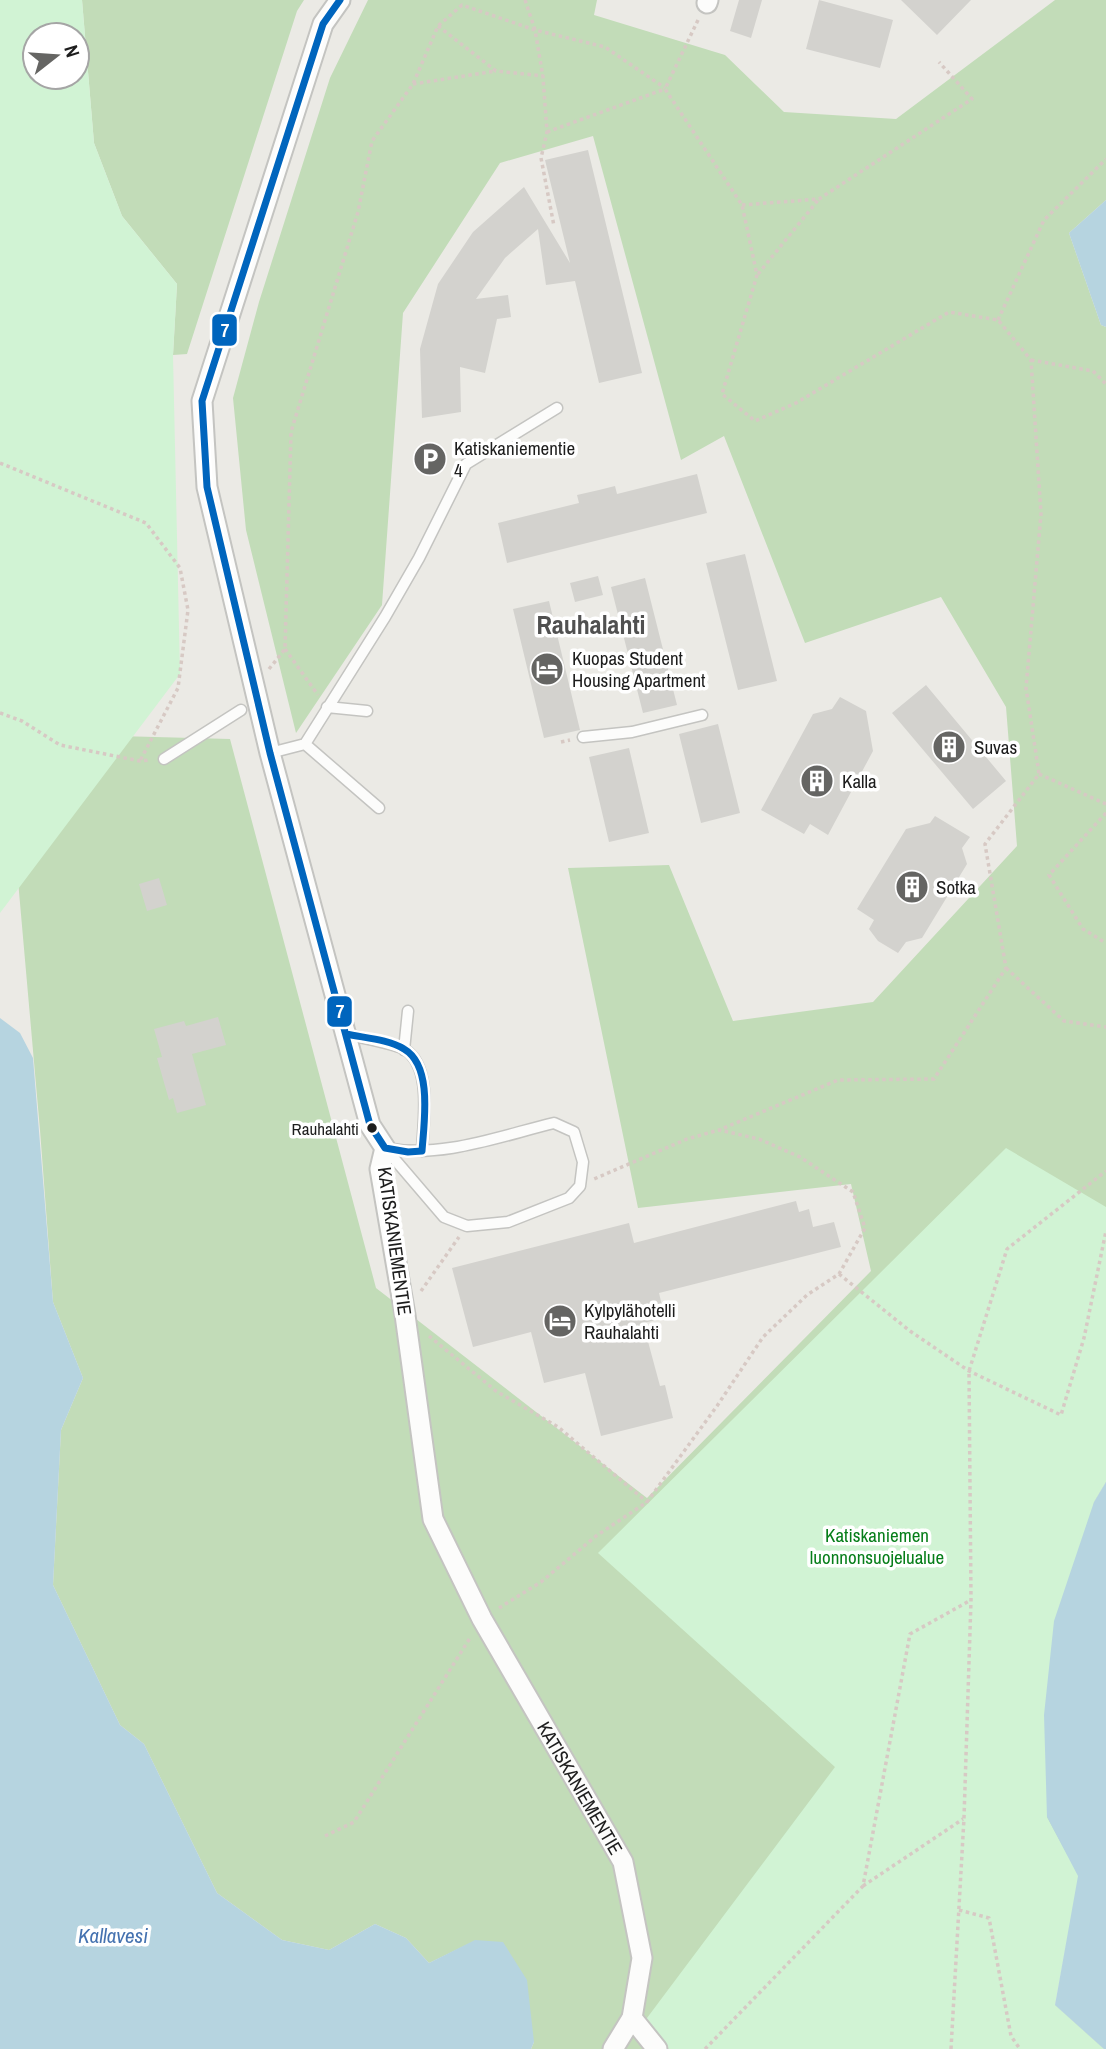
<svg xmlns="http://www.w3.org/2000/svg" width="1106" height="2049" viewBox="0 0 1106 2049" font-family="'Archivo Narrow',sans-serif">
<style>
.forest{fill:#c2dcb8}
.park{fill:#d1f3d4;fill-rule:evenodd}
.water{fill:#b6d4e0}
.building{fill:#d3d2ce}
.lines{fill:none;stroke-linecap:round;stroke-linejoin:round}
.lane-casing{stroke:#c4c4c1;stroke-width:13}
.street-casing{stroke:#c4c4c1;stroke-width:23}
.path{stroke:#d7c9c4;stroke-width:3.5;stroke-dasharray:3.5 3.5;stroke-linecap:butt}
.lane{stroke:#fcfcfb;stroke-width:10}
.street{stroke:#fcfcfb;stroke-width:19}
.bus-1-casing{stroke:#fff;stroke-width:12}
.bus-1{stroke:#0065bd;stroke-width:7}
.bus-dot{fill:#1d1d1d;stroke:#fff;stroke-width:2.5}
.labels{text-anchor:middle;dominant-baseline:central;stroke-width:7;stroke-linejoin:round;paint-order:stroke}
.bus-label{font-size:17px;fill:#1d1d1d;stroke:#fff;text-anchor:end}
.poi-label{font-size:19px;fill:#1d1d1d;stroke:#fff;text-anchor:start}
.street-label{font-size:19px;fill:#1d1d1d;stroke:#fff}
.park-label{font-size:19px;fill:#077e1a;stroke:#fff}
.water-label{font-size:21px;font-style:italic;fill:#4572b0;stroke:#fff}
.district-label{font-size:26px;font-weight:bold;fill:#505050;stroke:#fff}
.line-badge{stroke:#fff;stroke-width:2.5}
.badge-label{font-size:19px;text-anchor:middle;font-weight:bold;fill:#fff}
</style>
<rect width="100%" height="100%" fill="#ebeae5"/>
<path class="forest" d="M82,0H304L297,11L187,354L173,355L177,284L122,216L94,143Z
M368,0H597L594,15L725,55L784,112L896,119L1055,0H1106V200L1069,233L1101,325L1106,327V1482L1094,1502L1055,2005L1104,2049H531L534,2042L475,1941L429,1963L406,1938L375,1924L329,1950L282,1940L217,1893L144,1744L120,1725L53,1585L61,1430L83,1378L53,1302L40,1130L5,733L230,739L376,1288L647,1498L871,1271L851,1184L638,1208L568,868L669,865L733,1021L873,1002L1017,846L1006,707L941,597L805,643L724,436L681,460L593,136L500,163L403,313L382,605L296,733L246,530L233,398L259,302L330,78Z"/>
<path class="park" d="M0,0H82L94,143L122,216L177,284L173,355L180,674L0,913ZM77,35V77H35V35Z
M1006,1148L1106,1207V1482L1094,1502L1047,1817L1079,1876L1055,2005L1104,2049H646L635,2034L835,1767L598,1553Z"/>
<path class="water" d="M1106,200V327L1101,325L1069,233Z
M0,1018L20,1033L33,1058L53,1302L83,1378L61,1430L53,1585L120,1725L144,1744L217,1893L282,1940L329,1950L375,1924L406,1938L429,1963L475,1940L503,1942L527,1980L534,2042L531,2049H0Z
M1106,1482V2049H1104L1055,2005L1078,1876L1047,1817L1044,1715L1054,1621L1094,1502Z"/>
<path class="building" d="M739,0H762L751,38L730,31Z
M819,0L893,20L880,68L806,49Z
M901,0H971L937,35Z
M588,150L642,373L599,383L575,281L546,285L538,229L505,258L476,299L508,295L511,317L497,319L485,373L460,367L461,412L422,418L420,349L438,284L473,232L524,187L570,263L545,160Z
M697,474L707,513L507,563L498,523L579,503L577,495L599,490L615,486L617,494Z
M745,554L777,681L738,690L706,563Z
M598,576L603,595L575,602L570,583Z
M645,578L677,705L643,713L611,587Z
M549,601L580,730L544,738L513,609Z
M926,685L1006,781L973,809L892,713Z
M840,697L866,711L873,751L828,835L810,824L804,834L761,810L813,714L832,709Z
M718,724L740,813L701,823L679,734Z
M629,748L649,833L609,842L589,757Z
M935,816L970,837L962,848L967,864L922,938L906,942L898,953L878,941L869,929L874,920L857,909L906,829L930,823Z
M159,878L167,905L147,911L139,884Z
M218,1017L226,1045L192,1054L206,1105L177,1113L173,1098L169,1100L157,1058L162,1057L154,1029L184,1021L186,1026Z
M796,1201L799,1212L809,1209L813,1227L834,1222L841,1247L659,1293L665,1318L643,1323L660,1386L665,1385L673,1418L601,1436L585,1373L544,1383L531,1332L473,1347L452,1268L629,1223L634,1243Z"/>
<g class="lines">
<defs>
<path id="lane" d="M327,707L367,711
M583,737L632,732L702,715
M305,744L379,808
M270,753L305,744L385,617L419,558L466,464L557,408
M164,759L241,710
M346,1034C361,1038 391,1043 404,1049C433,1066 423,1122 422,1151
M404,1050L408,1011
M554,1123L574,1132L583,1162L580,1186L569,1198L508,1222L467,1226L444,1217L385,1148C441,1159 500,1136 554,1123Z"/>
<g id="street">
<path id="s1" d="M340,0L323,24L202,401L207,487L270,753L370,1125L385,1148L380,1169L405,1315L433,1519L482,1619L623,1862L642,1958L632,2018L657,2049"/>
<path d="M707,3L708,0"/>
<path d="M613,2049L632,2018"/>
</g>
</defs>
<use href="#lane" class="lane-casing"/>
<use href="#street" class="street-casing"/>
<path class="path" d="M525,0L535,30L605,47L665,88
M698,20L665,89L742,205L757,275L722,394L755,421L796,403L949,312L998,320L1031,360L1041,514L1026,688L1039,774L985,844L1006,968L934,1079L838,1080L719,1130
M438,26L496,71L543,76
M413,84L496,71
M547,132L665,89
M742,205L819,199L972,99L939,62
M758,274L819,199
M998,320L1044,220L1106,159
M1031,360L1093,371L1106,384
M0,463L146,523L180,568L188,610L178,688L140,761
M285,649L318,695
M269,669L285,649L291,432L358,212L372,141L413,84L438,26L462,5L535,30L543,77L547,132L541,158L554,226
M0,713L22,721L60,745L140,761L149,760
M561,742L570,740
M1039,774L1106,804
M1106,813L1049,875L1083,929L1106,943
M1006,968L1064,1021L1106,1027
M839,1274L910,1331L969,1371L1061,1415L1084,1338L1106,1231
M421,1291L459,1237
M429,1336L496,1391L558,1427L647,1502
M499,1608L541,1582L596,1536L647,1502L717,1406L763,1337L807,1295L839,1274L865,1228L853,1192L800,1157L759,1139L719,1130L687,1139L594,1179
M325,1836L354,1822L470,1638
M863,1886L963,1819
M959,1910L989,1918L1011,2036L1020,2049
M705,2049L863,1886L910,1634L971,1600
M951,2049L964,1818L971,1600L969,1371L1007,1249L1106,1171"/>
<use href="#lane" class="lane"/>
<use href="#street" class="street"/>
<defs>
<path id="bus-1" d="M340,0L323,24L202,401L207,487L270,753L370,1125L385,1148L408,1152L422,1151C424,1122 433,1066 404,1049C388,1039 364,1038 346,1034"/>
</defs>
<use href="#bus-1" class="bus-1-casing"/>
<use href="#bus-1" class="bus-1"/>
</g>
<defs>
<symbol id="parking-disc" viewBox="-11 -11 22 22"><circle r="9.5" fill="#656563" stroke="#fff"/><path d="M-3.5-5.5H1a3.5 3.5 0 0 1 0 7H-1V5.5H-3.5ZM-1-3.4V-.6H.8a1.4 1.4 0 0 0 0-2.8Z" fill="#fff"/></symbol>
<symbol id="hotel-disc" viewBox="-11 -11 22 22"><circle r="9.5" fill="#656563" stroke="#fff"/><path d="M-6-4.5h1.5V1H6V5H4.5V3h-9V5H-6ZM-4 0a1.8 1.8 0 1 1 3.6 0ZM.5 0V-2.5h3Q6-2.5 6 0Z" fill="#fff"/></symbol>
<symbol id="building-disc" viewBox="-11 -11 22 22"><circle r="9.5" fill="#656563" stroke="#fff"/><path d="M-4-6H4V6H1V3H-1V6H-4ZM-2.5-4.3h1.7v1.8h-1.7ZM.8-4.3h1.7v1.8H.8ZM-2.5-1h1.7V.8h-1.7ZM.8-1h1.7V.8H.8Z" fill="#fff"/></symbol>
</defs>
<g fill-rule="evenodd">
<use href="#parking-disc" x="411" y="440" width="38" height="38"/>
<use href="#hotel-disc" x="528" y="650" width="38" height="38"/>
<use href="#building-disc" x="930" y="728" width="38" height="38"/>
<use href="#building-disc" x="798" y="762" width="38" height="38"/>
<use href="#building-disc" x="893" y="868" width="38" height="38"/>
<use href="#hotel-disc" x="541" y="1302" width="38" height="38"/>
</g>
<circle class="bus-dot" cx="372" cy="1128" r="6"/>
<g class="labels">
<g class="bus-label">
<text x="359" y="1128">Rauhalahti</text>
</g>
<g class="poi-label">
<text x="454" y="448">Katiskaniementie<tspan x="454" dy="22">4</tspan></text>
<text x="572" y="658">Kuopas Student<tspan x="572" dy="22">Housing Apartment</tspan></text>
<text x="974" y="747">Suvas</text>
<text x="842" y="781">Kalla</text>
<text x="936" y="887">Sotka</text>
<text x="584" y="1310">Kylpylähotelli<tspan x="584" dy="22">Rauhalahti</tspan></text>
</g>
<g class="street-label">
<text transform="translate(395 1241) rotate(82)">KATISKANIEMENTIE</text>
<text stroke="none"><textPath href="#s1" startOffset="1880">KATISKANIEMENTIE</textPath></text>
</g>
<g class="park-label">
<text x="877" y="1535">Katiskaniemen<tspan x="877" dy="22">luonnonsuojelualue</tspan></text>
</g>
<g class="water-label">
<text x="113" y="1935">Kallavesi</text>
</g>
<g class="district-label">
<text x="591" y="624">Rauhalahti</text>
</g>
</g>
<g class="line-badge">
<rect x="211" y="313" width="27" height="34" rx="7" fill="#0065bd"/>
<rect x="326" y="995" width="27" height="33" rx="7" fill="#0065bd"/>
</g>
<g class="badge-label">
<text x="225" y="337">7</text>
<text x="340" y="1018">7</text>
</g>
<g transform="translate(56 56) rotate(73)"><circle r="33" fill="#ffffff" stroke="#a5a5a5" stroke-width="2"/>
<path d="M0-5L12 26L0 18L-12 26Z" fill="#656563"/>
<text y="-10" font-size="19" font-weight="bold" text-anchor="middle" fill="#1d1d1d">N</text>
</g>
</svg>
